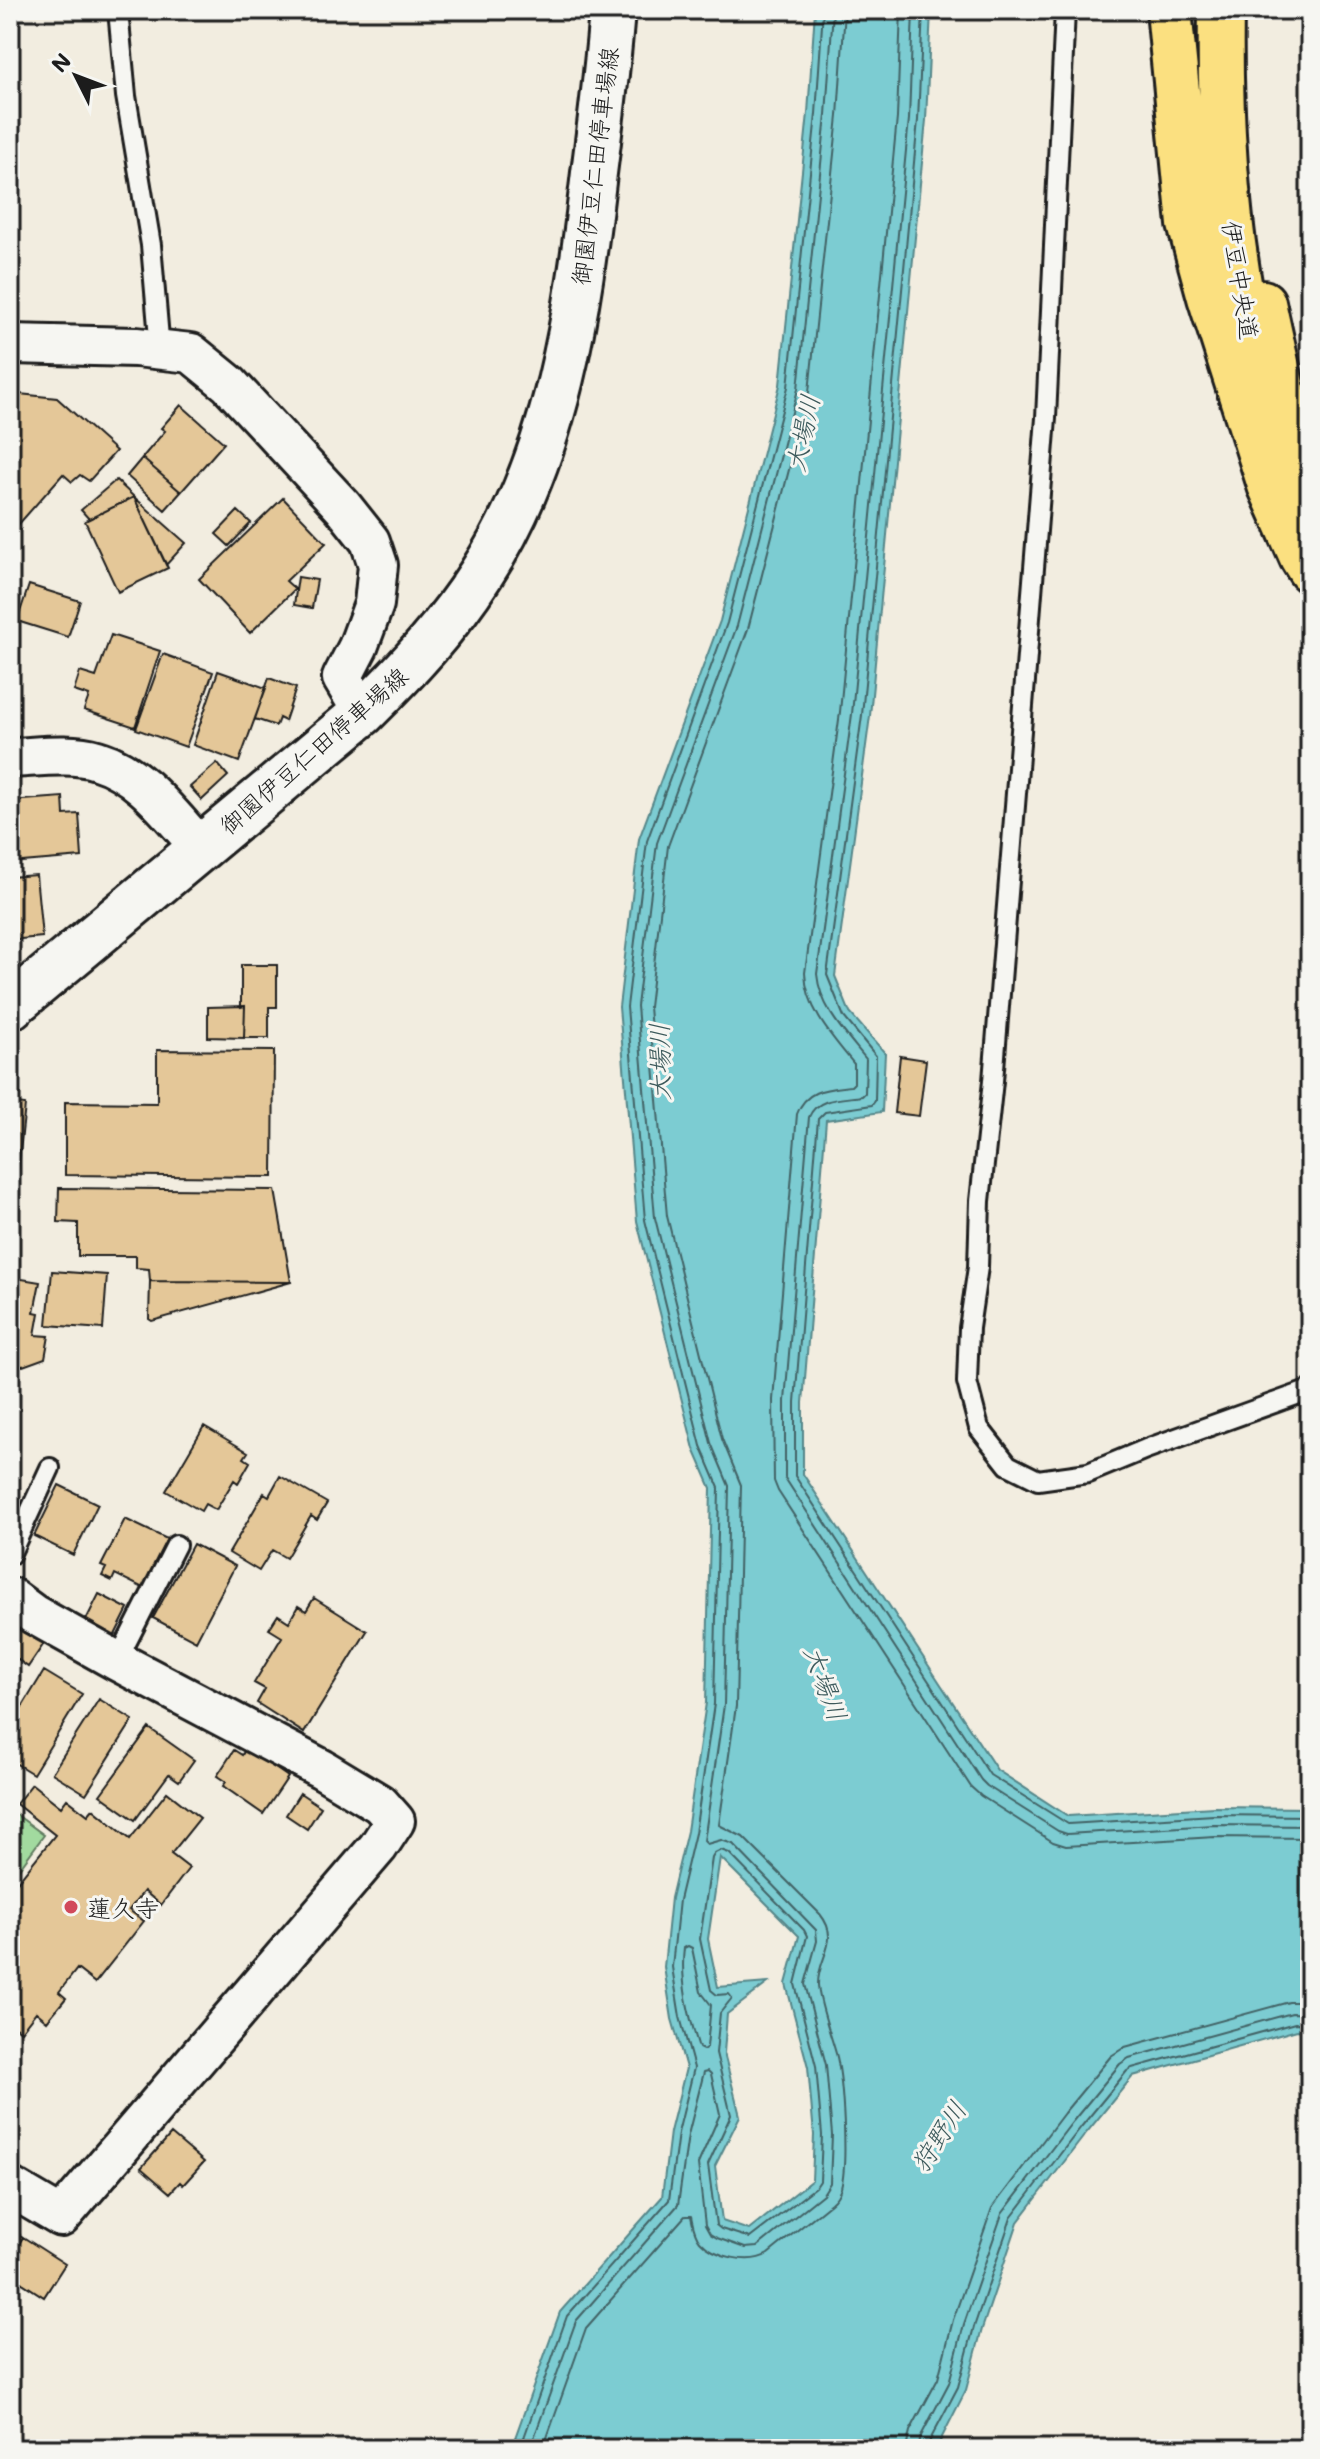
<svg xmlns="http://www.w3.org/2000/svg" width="1320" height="2459" viewBox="0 0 1320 2459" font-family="Mali,'Klee One',sans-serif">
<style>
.green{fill:#a2da9f;stroke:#5f7b5e;stroke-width:2}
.water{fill:#7bccd2;stroke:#558689;stroke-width:2;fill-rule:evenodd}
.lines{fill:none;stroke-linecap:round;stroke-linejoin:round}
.shore{stroke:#426265;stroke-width:2}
.building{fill:#e4c798;stroke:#1c1c1c;stroke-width:2}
.service-casing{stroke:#1c1c1c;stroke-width:24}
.minor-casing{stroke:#1c1c1c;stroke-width:44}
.secondary-casing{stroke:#1c1c1c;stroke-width:50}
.trunk-casing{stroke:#1c1c1c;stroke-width:50}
.service{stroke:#f6f6f2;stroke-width:18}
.minor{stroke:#f6f6f2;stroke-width:38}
.secondary{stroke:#f6f6f2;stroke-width:44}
.trunk{stroke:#fbe080;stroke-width:44}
.poi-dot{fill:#d1495b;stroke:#f6f6f2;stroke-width:3}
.labels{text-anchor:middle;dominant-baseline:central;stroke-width:6;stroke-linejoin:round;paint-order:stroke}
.street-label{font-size:24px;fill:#1c1c1c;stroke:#f6f6f2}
.poi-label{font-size:24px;fill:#1c1c1c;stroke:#f6f6f2;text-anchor:start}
.water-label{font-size:26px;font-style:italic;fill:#3d5a5c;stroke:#f6f6f2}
</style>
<rect width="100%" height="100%" fill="#f2ede0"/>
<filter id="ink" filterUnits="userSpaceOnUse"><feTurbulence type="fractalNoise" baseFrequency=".0125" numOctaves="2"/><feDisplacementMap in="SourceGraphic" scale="16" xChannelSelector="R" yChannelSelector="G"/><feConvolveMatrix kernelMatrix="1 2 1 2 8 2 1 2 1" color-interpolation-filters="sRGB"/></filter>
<g filter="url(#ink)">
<path class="green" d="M10,1810L44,1835L10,1881Z"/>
<path class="water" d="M815,10H931L926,120L870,716L835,976L850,1013L885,1053L882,1112L826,1120L803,1403V1474L997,1770L1068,1816L1214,1807L1310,1808V2033L1297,2030L1133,2076L1087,2132L1018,2222L982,2329L966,2390L936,2449H511L560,2312L662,2197L670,2132L686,2068L672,2019L664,1967L671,1898L687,1831L706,1703L711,1488L694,1449L637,1221L619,1007L639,839L720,621L780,385L808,113ZM720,1857L799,1936L786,1984L808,2067L814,2135L812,2180L749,2230L722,2221L715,2166L740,2116L724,2053L727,2014L768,1983L718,1987L708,1939Z"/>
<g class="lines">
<path class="shore" d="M901,10L897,118L840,712L805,973C806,1009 833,1038 854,1064V1083L851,1086C827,1089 806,1089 797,1114L773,1400L774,1481L778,1491L971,1787L981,1796L1053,1842L1066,1846L1215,1837L1310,1838
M913,10L909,119L852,714L817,974C820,1008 846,1034 866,1059L865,1093L862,1096C843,1099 817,1097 809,1117L785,1401V1478L981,1780L987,1786L1058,1831L1067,1834L1214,1825L1310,1826
M923,10L918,120L862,715L827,975L844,1017L876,1056L875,1101L872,1105L825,1112L818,1119L795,1402V1476L990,1775L1068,1824L1214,1815L1310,1816
M721,1850L729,1853L804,1930L807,1936L795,1984L816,2066L822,2135L820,2181L816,2187L750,2238L721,2229L716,2225L708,2165L731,2115L716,2053L720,2013L732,1998L729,1994L717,1995L711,1990L700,1939L712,1858L715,1853Z
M688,1946L692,1948L701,1992L711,2005L707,2047L703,2050L699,2048C689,2016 680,1982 684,1948Z
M520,2449L567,2316L669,2200L678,2133L694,2068L680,2017L672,1967L679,1900L695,1833L714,1704L719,1488L701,1446L645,1220L627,1007L647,841L727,623L788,387L816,114L823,10
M530,2449L576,2321L678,2205L688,2135L704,2072L708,2071L711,2074L720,2114L698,2164L705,2225L710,2234L717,2238L745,2248L757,2247L823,2194L830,2183L832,2135L826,2065L805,1984L817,1941L816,1930L733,1844L721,1840L707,1844L704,1841L724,1705L729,1486L711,1443L655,1218L637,1006L657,843L737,626L798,389L826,115L833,10
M543,2449L586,2328L685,2216H691C693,2225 694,2234 700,2241C714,2257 750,2265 768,2254L831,2203C836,2199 839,2194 841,2188C848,2162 843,2084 837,2057C832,2038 819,2003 818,1985C817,1958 842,1941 820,1914L743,1837L719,1825L736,1706L741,1485L722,1439L667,1216L649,1007L668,846L748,629L809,392L838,116L845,10
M906,2449L910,2431L938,2379L953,2320L992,2208L1064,2113L1111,2056L1125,2047L1289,2002H1310
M918,2449L921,2436L949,2383L964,2324L1002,2214L1073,2121L1120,2064L1129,2058L1292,2013L1310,2014
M928,2449L930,2440L958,2387L974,2327L1011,2218L1081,2127L1127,2071L1132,2068L1295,2023L1310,2024"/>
</g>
<path class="building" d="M10,393L57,398L116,451L89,481L80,475L72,482L63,474L10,534Z
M181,405L224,443L181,492L142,458L165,431L161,428Z
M142,458L181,492L165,510L127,476Z
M116,480L134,497L89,519L81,510Z
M134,497L168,568L118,592L85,521Z
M134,497L186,543L166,565Z
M283,498L326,543L286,581L295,589L250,633L199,579Z
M238,511L251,523L229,546L216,534Z
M298,577L317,580L312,608L294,605Z
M29,585L80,601L68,637L17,621Z
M111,635L160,651L135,727L84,710L89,696L74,691L80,672L96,677Z
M163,654L213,672L186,747L136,729Z
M218,671L266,688L239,762L193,745Z
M269,678L296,688L285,721L279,718L276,726L255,719Z
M217,763L228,776L202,800L190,787Z
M63,797L64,815L79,814L82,857L10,863V801Z
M36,875L42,937L10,940V877Z
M241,965H277V1007H269V1038H244L245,1006L241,1007Z
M245,1006L244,1038L208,1037V1007Z
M157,1050L274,1051L273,1177L65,1175V1102L157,1103Z
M900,1056L926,1060L919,1116L894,1113Z
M10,1103L25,1105L16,1189L10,1188Z
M59,1188L275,1190L291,1282L150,1281L149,1269L136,1268V1256H78V1223L58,1222Z
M52,1271L107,1275L103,1329L47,1325Z
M10,1277L40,1282L34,1312L39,1313L35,1335L49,1336L45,1358L23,1366L10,1363Z
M150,1281L291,1282L152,1321L149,1319Z
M204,1426L248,1452L244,1458L250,1462L238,1483L234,1480L216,1510L205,1504L201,1511L166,1491Z
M280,1476L327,1503L317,1520L311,1516L286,1558L272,1550L259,1571L229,1553L264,1493L269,1496Z
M59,1485L98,1504L73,1555L34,1536Z
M125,1519L167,1539L143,1588L115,1574L112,1581L102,1576L106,1568L101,1566Z
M193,1544L235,1566L196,1641L153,1618Z
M99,1594L128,1609L114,1637L85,1622Z
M314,1598L367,1631L304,1733L257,1703L265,1689L254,1683L282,1637L269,1629L278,1615L289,1622L298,1606L306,1611Z
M10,1620L45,1642L28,1667L10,1654Z
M44,1671L82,1694L33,1774L10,1760V1727Z
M99,1699L133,1720L86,1794L52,1773Z
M149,1728L194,1760L179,1781L169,1774L135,1820L100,1795Z
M246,1748L288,1777L263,1814L223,1786L226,1782L217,1776L234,1750L242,1755Z
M32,1784L61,1807L67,1799L88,1815L93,1809L130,1839L167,1792L200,1818L171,1854L189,1868L161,1905L144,1891L129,1910L144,1921L95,1983L77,1969L59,1992L66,1998L47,2021L36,2012L21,2031L10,2022V1891L55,1835L16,1804Z
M300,1793L321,1807L307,1829L286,1815Z
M171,2134L204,2162L183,2185L180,2182L170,2193L141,2168Z
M10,2229L23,2237L10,2259Z
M23,2237L65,2264L44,2297L10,2275V2259Z"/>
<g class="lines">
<defs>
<path id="service" d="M118,10L126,96L151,245L160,350
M1065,10L1046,418L993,1081L980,1201L978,1267L969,1328L967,1382L979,1428L1008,1465L1038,1480L1088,1473L1146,1449L1310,1390
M10,1555L50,1468
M117,1661L176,1545"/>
<path id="minor" d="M10,344L136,347L191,353L229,384L343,507L370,541L378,565L374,604L358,647L342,678L363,713
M10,758C38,757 71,752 97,760C141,773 171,816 201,848
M10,1597L33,1614L117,1661L322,1769L380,1804L395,1821L378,1847L61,2217L10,2187"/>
<path id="secondary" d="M10,1007L363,713C407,670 448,626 481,574C558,456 578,310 594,173C601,119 608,65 612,10"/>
<path id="trunk" d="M1169,10L1190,224L1210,297L1270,485L1302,557L1310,570
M1221,10C1219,122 1226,235 1251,344
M1263,303L1287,413L1310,478"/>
</defs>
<use href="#service" class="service-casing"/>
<use href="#minor" class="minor-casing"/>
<use href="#secondary" class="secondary-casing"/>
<use href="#trunk" class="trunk-casing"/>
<use href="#service" class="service"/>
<use href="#minor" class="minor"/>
<use href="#secondary" class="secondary"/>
<use href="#trunk" class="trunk"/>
</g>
</g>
<circle class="poi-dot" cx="71" cy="1907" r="8"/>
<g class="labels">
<g class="street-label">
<text transform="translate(594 166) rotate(-83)">御園伊豆仁田停車場線</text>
<text transform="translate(1241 280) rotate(81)">伊豆中央道</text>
<text transform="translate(313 750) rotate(-41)">御園伊豆仁田停車場線</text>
</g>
<g class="poi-label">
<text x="87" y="1907">蓮久寺</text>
</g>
<g class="water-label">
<text transform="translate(802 433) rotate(-78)">大場川</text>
<text transform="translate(659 1062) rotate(-91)">大場川</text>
<text transform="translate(826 1683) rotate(70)">大場川</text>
<text transform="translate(938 2136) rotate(-57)">狩野川</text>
</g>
</g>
<rect width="1320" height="2459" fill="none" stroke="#f6f6f2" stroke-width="40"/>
<rect x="20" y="20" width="1280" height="2419" fill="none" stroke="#1c1c1c" stroke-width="3" filter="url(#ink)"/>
<g transform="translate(76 76) rotate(312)" stroke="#f6f6f2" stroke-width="6" paint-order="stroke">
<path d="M0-6L14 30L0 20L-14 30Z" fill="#1c1c1c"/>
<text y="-12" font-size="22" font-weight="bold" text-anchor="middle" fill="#1c1c1c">N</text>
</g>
</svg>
